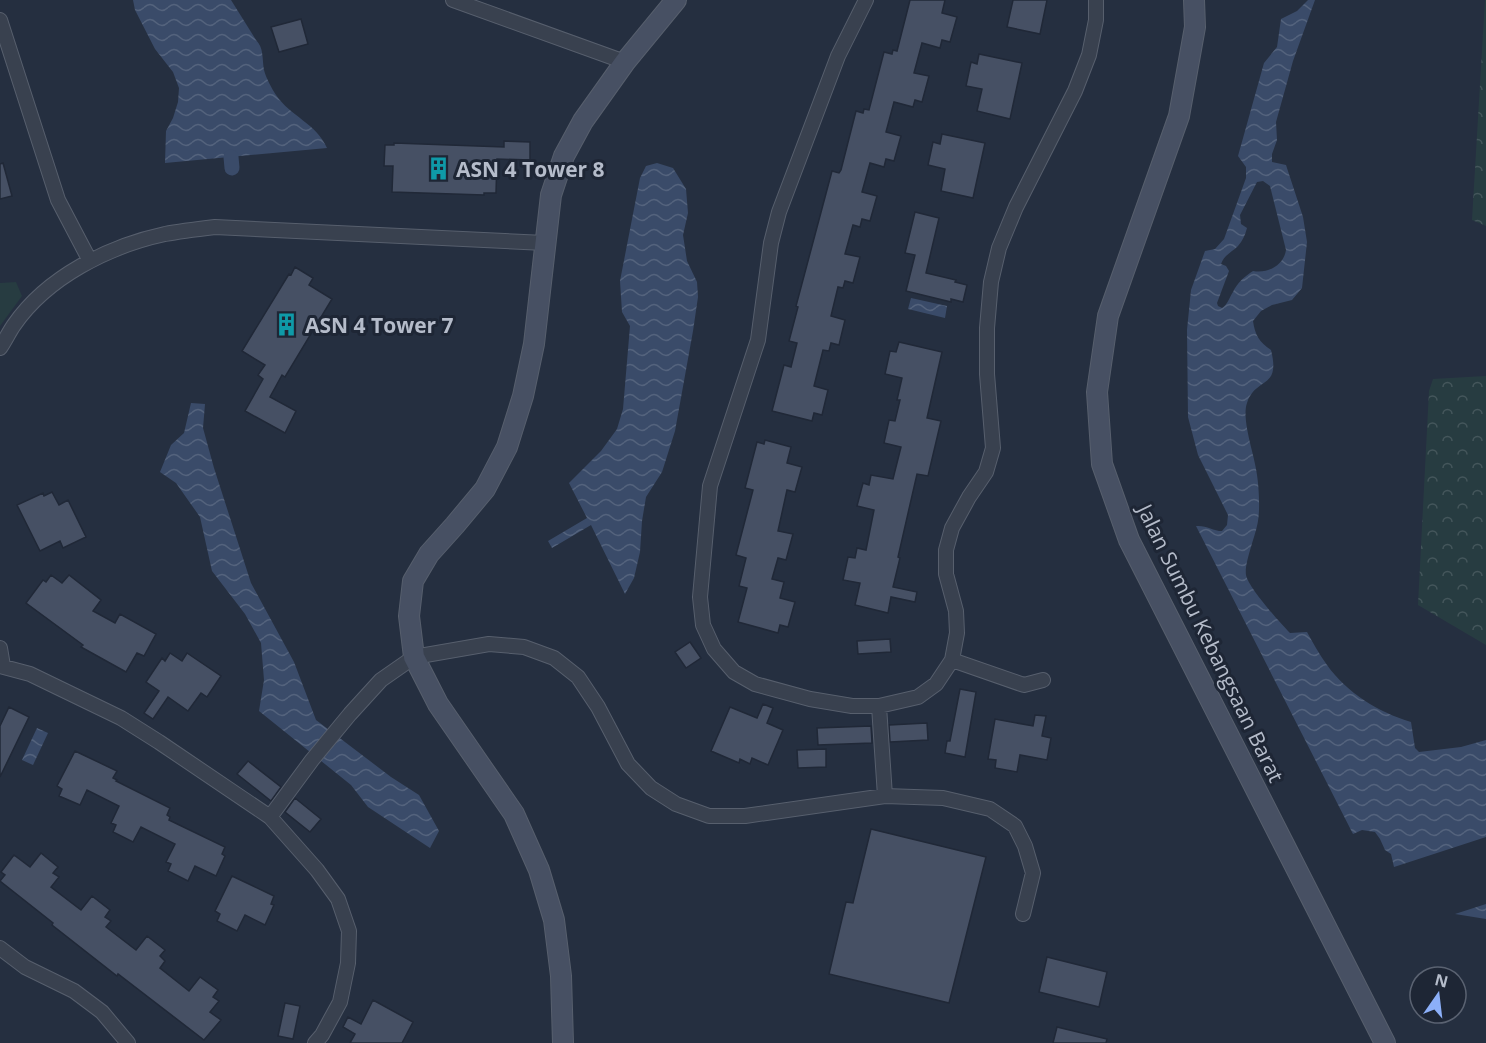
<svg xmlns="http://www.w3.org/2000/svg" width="1486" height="1043" viewBox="0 0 1486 1043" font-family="'Open Sans',sans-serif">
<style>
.forest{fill:url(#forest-crowns)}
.park{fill:#273c41}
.water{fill:url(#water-waves);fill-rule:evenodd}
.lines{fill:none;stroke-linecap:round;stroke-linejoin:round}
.canal{stroke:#3a4b69;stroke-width:15}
.building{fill:#465064;stroke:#202837;stroke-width:1.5}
.street-casing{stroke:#575f6d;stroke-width:16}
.secondary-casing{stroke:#575f6d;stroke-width:22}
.street{stroke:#39414f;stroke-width:14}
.secondary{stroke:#475063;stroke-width:20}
.labels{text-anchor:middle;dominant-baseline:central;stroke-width:6;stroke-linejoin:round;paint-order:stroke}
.poi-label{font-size:21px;font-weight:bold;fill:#b5bcca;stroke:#1e2635;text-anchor:start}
.street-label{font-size:21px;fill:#b5bcca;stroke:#1e2635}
</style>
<defs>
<pattern id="forest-crowns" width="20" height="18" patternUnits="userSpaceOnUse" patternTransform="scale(1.5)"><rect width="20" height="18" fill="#273c41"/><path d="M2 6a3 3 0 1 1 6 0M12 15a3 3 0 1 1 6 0" fill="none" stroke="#44565b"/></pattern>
<pattern id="water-waves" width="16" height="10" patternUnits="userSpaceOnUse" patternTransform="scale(1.5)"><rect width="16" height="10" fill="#3a4b69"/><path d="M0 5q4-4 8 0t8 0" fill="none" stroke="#54637d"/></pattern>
</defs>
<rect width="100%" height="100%" fill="#252f40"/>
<path class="forest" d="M1485,0H1486V226L1472,220Z
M1486,376V645L1418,605L1429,391L1433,379Z"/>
<path class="park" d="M16,282L22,296L0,326V283Z"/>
<path class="water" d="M133,0H231L256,40C264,48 262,59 264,70C266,78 272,89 276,95C291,117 316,123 327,148L165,163L166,131L173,118L178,102L179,88L173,72L155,49L135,10Z
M1308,0H1315L1293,61L1276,122L1277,140L1272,154V162L1286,165L1303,217L1307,242L1302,288L1292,300L1272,305L1261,311L1253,321C1255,335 1259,342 1271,350C1281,390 1256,376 1247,403C1241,420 1255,456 1257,475C1259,488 1260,509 1258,521C1256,535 1244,563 1246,575C1248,587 1280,623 1290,633L1307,632C1313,643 1319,654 1327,665C1347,693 1378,712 1411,722L1415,748L1419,752L1461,747L1486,740V837L1394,867L1391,854L1385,850L1380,839L1375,832L1362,830L1353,834L1196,526C1206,525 1213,531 1222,531L1227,525L1228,515L1198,455L1188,417L1187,330L1191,290L1205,251L1215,249L1224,239L1246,178V167L1238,156L1264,63L1277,47L1281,19L1297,11ZM1263,181L1270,186L1286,250C1284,265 1268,274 1253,271C1245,276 1237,283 1233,292C1229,298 1228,304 1222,308L1218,306L1217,303L1229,271L1226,266L1221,264C1224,255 1232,252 1238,246C1243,240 1245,235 1247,228L1241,224L1240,215L1257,182Z
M657,163L673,168L686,189L688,213L683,235L687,261L697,282L698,297L693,331L675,431L662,472L646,497L642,521L640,552L634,578L625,594L591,525L552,548L548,541L587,518L569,483L601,451L617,429L623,409L630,326L622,312L620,281L640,178L646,166Z
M911,298L947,306L945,318L908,309Z
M191,403L205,404L203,428L214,468L251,583L294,662L316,720L391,777L419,795L439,831L430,848L368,807L351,785L259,711L264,680L261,643L245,614L212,571L200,517L176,483L160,472L171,445L184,433Z
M37,728L48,733L33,765L22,760Z
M1486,904V919L1455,914Z"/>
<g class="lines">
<path class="canal" d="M231,157L232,168"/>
</g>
<path class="building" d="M910,0H945L942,13L957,17L950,42L942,40L940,48L922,43L914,73L929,76L922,102L915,100L913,107L894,102L886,132L901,136L894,161L886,159L884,167L870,163L862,192L877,196L870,221L862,219L860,227L853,225L845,254L860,257L853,283L845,281L843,288L838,287L831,316L845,320L839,345L831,343L829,351L823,350L814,386L828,390L822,415L814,413L812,421L772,411L784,365L791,367L797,343L789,341L798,307L796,306L832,171L839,173L841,170L856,111L863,113L864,109L869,110L884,52L892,54L893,50L897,51Z
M1013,0H1047L1040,34L1007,27Z
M301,19L308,44L279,52L271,27Z
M979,54L1022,63L1010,119L977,111L982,89L966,86L971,62L977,64Z
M942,134L985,143L973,198L941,191L945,169L928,165L933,142L940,144Z
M504,141L530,142V160L497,159L496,193H484V195L392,192L393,166H384L385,145H394V143L504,147Z
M3,163L12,196L0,199V164Z
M915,212L939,218L926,273L956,280L955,282L967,285L963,302L951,299V302L906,291L915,255L905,253Z
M295,267L313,278L309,285L332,299L285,377L282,375L270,397L296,411L285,433L245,411L263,379L258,375L265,365L242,351L289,274L291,275Z
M899,342L942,352L927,418L941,421L928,476L917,474L898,557L900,558L893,587L917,592L915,602L891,597L888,613L855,605L860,583L843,580L848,557L855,558L857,548L866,550L874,510L857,506L863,483L869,485L871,475L893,479L901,447L884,443L889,420L895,421L900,400H897L902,378L885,374L890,351L896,352Z
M765,440L791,447L787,463L802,467L795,492L787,490L778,531L793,534L786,560L778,558L772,579L784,582L780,598L795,602L788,627L780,625L778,633L738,622L747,588L739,586L746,558L736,555L753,490L745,488L757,442L764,444Z
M52,492L59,505L68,500L86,537L63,548L60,541L40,551L17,505L43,493L44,496Z
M51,575L62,583L69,575L101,600L93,611L115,623L120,614L156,634L144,656L137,653L126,672L81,647L83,645L26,603L43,580L46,582Z
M890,639L891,652L858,654L857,641Z
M690,642L701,658L686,668L675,652Z
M170,653L182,661L187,653L221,676L207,697L201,693L188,711L168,697L153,719L144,713L159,691L146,682L162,658L165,661Z
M960,689L976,692L965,757L945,753L947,741H950Z
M763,704L773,708L767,723L783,730L768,765L752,758L750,764L740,759L739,763L711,751L730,707L757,718Z
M9,707L29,717L0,777V726Z
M1035,715L1046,716L1042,736L1051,738L1047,760L1020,755L1017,772L995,768L996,760L988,759L995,719L1033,726Z
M927,723L928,740L890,742L889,725Z
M871,726L872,743L818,745L817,728Z
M826,749V767L798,768L797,750Z
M75,751L117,771L113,778L117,780L116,781L170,808L167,815L170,817L169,820L225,847L222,854L225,856L216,876L195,866L188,881L168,871L171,864L166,862L175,844L141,827L133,842L113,832L116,825L111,823L119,806L87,790L80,805L59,796L62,789L57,786Z
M248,761L281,787L271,801L237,774Z
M295,798L321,819L310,832L285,812Z
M871,829L986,857L949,1003L829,974L846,902L853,903Z
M41,853L58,867L53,873L59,877L51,887L81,910L92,896L110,910L105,917L111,921L106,927L136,950L147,936L165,950L160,956L165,961L160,968L189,991L200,977L218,990L213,997L219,1001L210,1012L221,1020L204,1040L118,974L117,976L52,925L53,923L0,881L5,875L1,872L14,855L30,867Z
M232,876L274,896L271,904L274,905L265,925L245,915L237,931L217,921L220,914L215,911Z
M1047,957L1107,972L1099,1007L1039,992Z
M373,1000L413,1022L402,1043H350L355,1034L343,1027L348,1017L361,1024Z
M285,1003L300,1006L293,1039L278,1036Z
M1057,1027L1107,1039L1106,1043H1053Z"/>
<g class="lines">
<defs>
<path id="street" d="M453,0L625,62
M866,0L838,56L779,212L771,243L758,340L710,486L700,597L703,625L714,649L734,672L755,684L810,699L852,706H879L918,697L936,684L952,660L957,633L956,611L946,574V550L952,528L969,497L986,472L993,448L987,374V328L991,282L999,248L1016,207L1075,91L1089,55L1096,20V0
M0,20L58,200L90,261
M0,348C5,341 9,332 14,325C47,277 109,246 165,234C181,231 198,229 215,227L545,243
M0,648L3,666
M952,660L1024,685L1043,680
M0,666L30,674L121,718L159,742L270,817L317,870L338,899L349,931L348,963L340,1002L322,1035L315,1043
M879,706L885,796
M270,817L312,760L350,714L381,680L414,657L489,644L524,647L554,658L578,677L598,707L628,764L651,788L676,804L709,816H745L885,796L943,798L990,809L1015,826L1025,846L1033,873L1023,914
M0,948L25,967L74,991L102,1012L128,1043"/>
<path id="secondary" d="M1194,0L1195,27L1179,116L1108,316L1097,392L1102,464L1129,540L1385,1043
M563,1043L561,976L554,920L539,870L514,814L438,704L414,657L409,616L413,581L429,554L455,525L485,489L507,447L523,396L534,344L551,195L564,156L583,121L625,62L676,0"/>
</defs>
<use href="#street" class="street-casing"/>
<use href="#secondary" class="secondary-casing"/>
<use href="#street" class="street"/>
<use href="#secondary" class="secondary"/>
</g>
<defs>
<symbol id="building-bare" viewBox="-9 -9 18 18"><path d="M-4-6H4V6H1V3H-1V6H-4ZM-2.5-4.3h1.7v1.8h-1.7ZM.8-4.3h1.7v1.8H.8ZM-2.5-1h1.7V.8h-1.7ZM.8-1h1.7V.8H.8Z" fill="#0f9aa8" stroke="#1e2635" stroke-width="2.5" paint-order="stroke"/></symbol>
</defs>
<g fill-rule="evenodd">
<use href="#building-bare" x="422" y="152" width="33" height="33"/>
<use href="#building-bare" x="270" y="308" width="33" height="33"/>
</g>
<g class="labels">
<g class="poi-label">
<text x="456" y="169">ASN 4 Tower 8</text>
<text x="305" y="325">ASN 4 Tower 7</text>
</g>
<g class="street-label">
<text transform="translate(1211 643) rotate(64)">Jalan Sumbu Kebangsaan Barat</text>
</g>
</g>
<g transform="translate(1438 995) rotate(14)"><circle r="28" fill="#1e2635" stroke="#5a6271" stroke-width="1.5"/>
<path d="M0-4.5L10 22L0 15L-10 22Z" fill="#8caff8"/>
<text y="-9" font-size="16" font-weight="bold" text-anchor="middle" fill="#b5bcca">N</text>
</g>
</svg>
